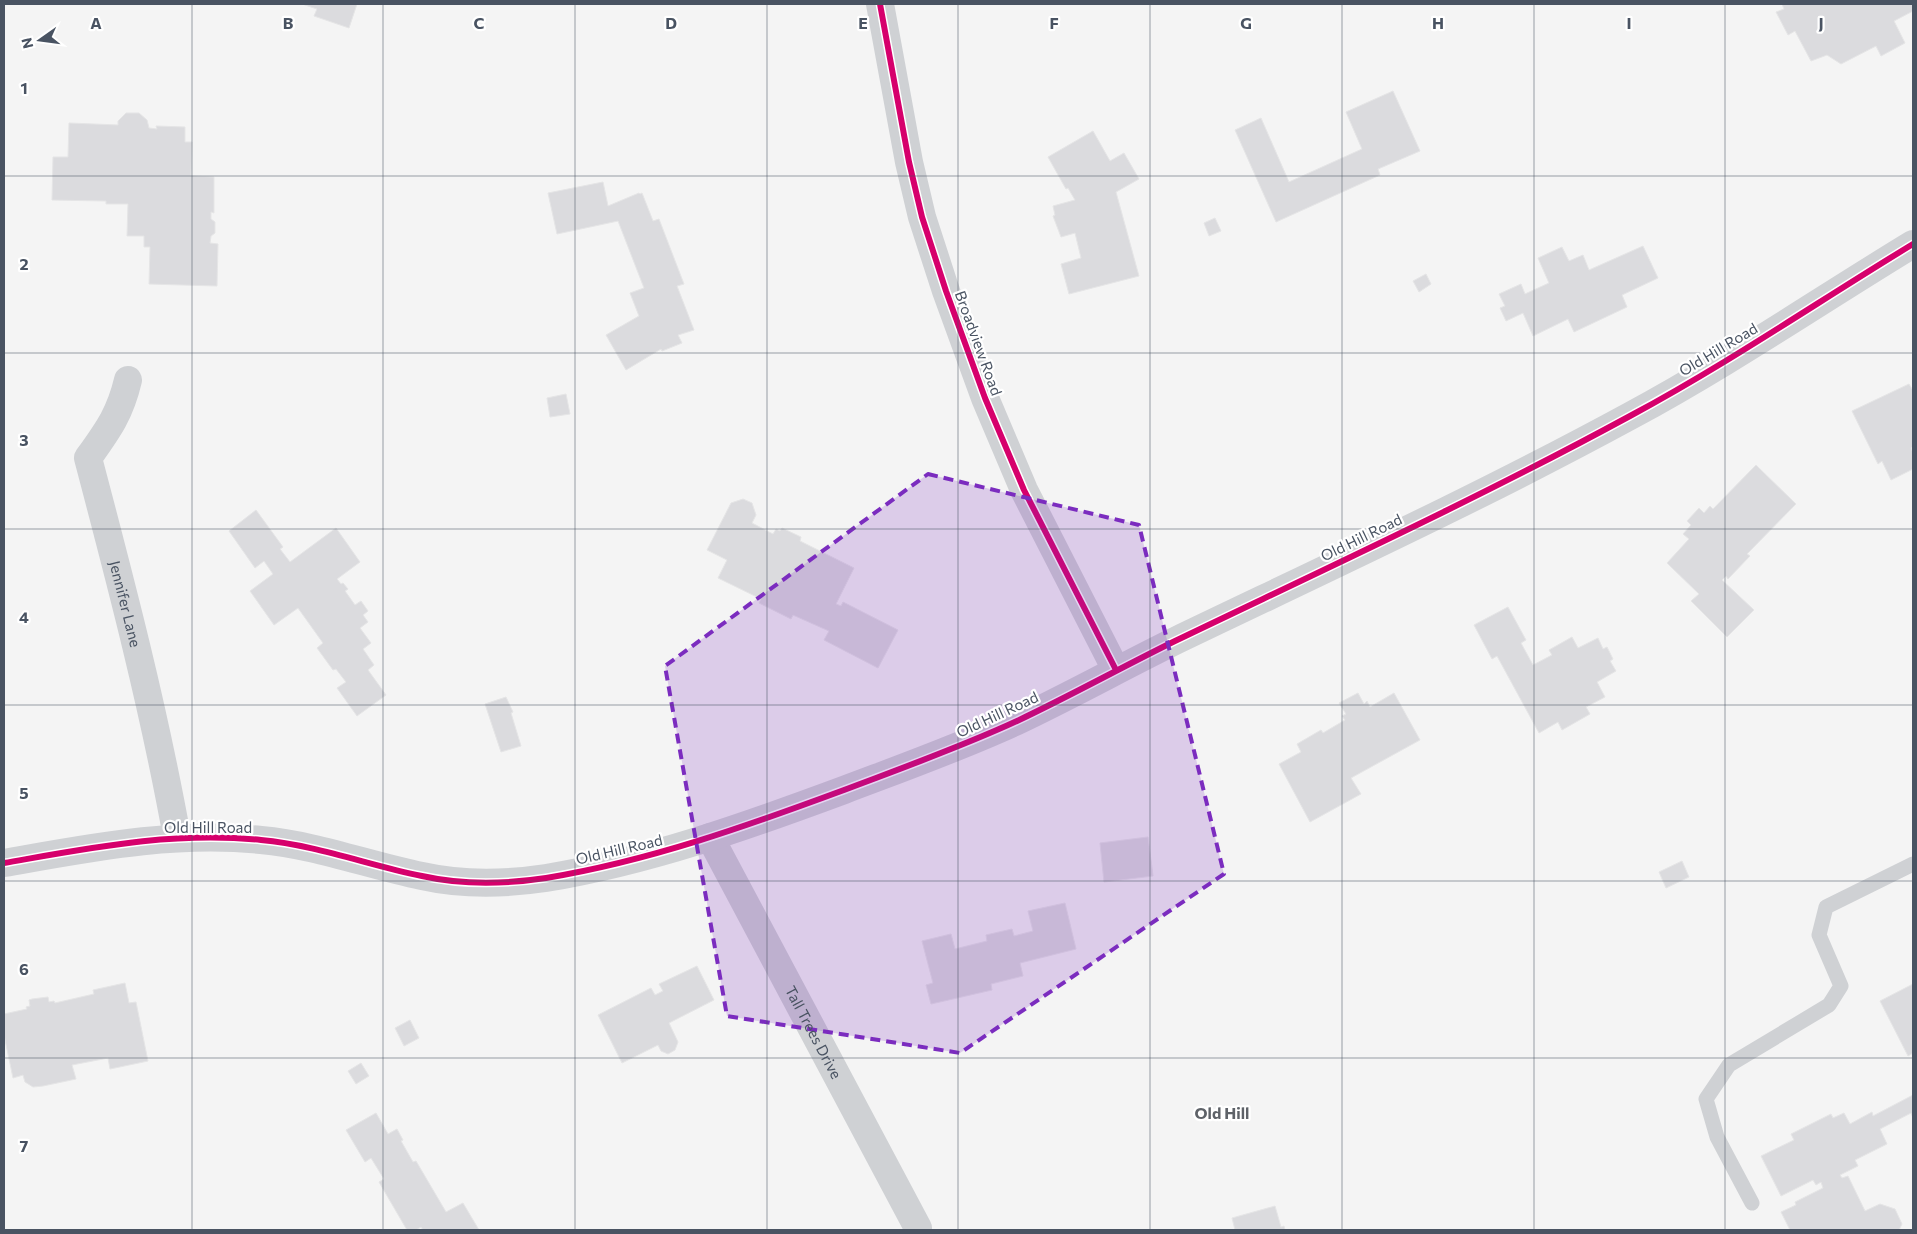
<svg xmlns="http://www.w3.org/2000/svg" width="1917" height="1234" viewBox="0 0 1917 1234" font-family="Commissioner,sans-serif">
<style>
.building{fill:#dbdbde;stroke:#e5e5e6}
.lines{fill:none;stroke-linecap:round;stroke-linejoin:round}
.service{stroke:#cfd1d4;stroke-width:15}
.minor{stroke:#cfd1d4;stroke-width:28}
.cycleway-casing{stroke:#fff;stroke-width:9}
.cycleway{stroke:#d6006c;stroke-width:6}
.marked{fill:#7b2cbf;fill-opacity:0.2;stroke:#7b2cbf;stroke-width:4;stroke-dasharray:10 6;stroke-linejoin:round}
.grid{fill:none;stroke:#495362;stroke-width:1;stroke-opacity:0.55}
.labels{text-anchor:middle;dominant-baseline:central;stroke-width:4.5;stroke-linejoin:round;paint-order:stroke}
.street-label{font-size:15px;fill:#495362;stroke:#fff}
.neighbourhood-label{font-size:16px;font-weight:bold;fill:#5e6268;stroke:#fff}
.grid-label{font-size:16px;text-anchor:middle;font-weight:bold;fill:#495362;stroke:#fff;stroke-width:4.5;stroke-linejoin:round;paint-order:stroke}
</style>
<rect width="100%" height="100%" fill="#f4f4f4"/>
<path class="building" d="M302,4H357L349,28L314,16L317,9Z
M1782,4H1913V11L1894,21L1905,43L1881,56L1876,46L1841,64L1827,55L1811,61L1795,31L1788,35L1776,12L1784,9Z
M1393,91L1420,151L1378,169L1380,175L1276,222L1235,130L1261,118L1289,182L1362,149L1346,112Z
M126,113H139L147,120L149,128L157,129L156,126L185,127V142H192L191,176L214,177V213L211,212V219L215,222V233L211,236L210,243L218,244L217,286L149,284L150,247H144V236H127L128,204H106V201L52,200L53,157H68L69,123L118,125V121Z
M1093,131L1110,161L1124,153L1139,179L1116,192L1139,276L1069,294L1061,264L1081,258L1075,233L1061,237L1053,216L1055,215L1053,206L1075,200L1068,188L1066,189L1048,157Z
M603,182L608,206L639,193L640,194L642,193L653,221L659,219L684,284L677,286L694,330L678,335L682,343L662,351L661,349L626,370L606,335L639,316L630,293L644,288L618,221L557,234L548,193Z
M1215,218L1221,231L1209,236L1204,223Z
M1643,246L1658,278L1622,295L1627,307L1574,332L1568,319L1533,336L1523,313L1506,321L1500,308L1505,306L1499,294L1521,284L1525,294L1549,283L1538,258L1562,247L1569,261L1583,255L1589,270Z
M1426,274L1431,284L1419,292L1413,281Z
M1909,384L1912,389H1913V447L1911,448L1913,453V469L1891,480L1882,461L1878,464L1852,411Z
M566,394L570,414L550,417L547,398Z
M1756,465L1796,504L1747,554L1750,556L1728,579L1726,576L1722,580L1754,610L1727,637L1691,601L1699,594L1667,563L1689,539L1683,534L1691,525L1687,521L1699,508L1704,513L1710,506L1713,509Z
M743,499L752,503L756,515L752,523L773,534L776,529L780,531L782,528L801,537L800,541L854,568L836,604L841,606L843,602L898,630L878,668L824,640L829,631L793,615L791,619L759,603L761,599L718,578L727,560L707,550L731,503Z
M256,510L283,547L280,549L290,562L336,528L360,562L337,579L341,584L343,583L348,589L345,591L355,605L361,601L368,611L363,615L368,622L360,628L371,643L363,649L374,665L368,670L386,695L357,716L337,688L346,682L336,669L333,670L317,648L323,643L298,608L274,625L250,591L273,574L264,561L255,568L229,531Z
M1508,607L1526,640L1521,643L1533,665L1552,655L1549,650L1572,637L1578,648L1598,638L1603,649L1607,647L1613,659L1610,661L1616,671L1597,682L1605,697L1586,707L1590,714L1562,730L1558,722L1539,733L1497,656L1492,659L1474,625Z
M1358,693L1364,704L1367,701L1370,707L1394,693L1420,740L1351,778L1361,794L1310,822L1279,764L1301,752L1297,744L1321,730L1323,733L1345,720L1342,716L1346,714L1339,703Z
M506,697L513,712L511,713L521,746L501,752L485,704Z
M1148,837L1153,876L1104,882L1100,843Z
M1682,861L1689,877L1666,888L1659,872Z
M1065,903L1076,949L1020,963L1023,976L991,984L992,990L931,1004L926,985L933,983L922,941L951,934L955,949L987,941L986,935L1012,929L1014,936L1033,931L1028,911Z
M697,966L714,1000L669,1023L678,1042L675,1050L668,1054L661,1051L658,1045L622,1063L598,1015L651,988L655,995L663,991L659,984Z
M125,983L129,1003L136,1002L148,1061L110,1069L108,1058L72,1065L76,1079L43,1086L33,1087L25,1082L23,1075L13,1078L4,1035V1014L27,1009L26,1007L30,1006L29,1000L32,999L48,997L49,1002L54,1001L55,1003L94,994L93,990Z
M1913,984V1053L1908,1056L1880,1001Z
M410,1020L419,1038L404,1046L395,1028Z
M361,1063L369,1076L356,1084L348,1071Z
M1913,1095V1118L1911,1113L1880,1129L1887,1144L1855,1160L1858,1166L1840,1175L1842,1178L1848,1176L1865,1211L1880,1204L1895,1209L1902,1224L1899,1230H1790L1781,1212L1796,1205L1795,1202L1823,1188L1821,1182L1816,1185L1813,1180L1781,1196L1761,1156L1794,1140L1791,1134L1831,1114L1833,1118L1844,1113L1850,1124L1872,1112L1873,1116Z
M376,1113L388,1134L397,1129L403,1140L401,1141L413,1162L416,1161L446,1212L463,1203L479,1230H423L421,1227L416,1230H407L379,1182L384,1179L371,1158L365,1162L346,1130Z
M1275,1206L1281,1227L1284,1226L1285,1230H1235L1232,1218Z"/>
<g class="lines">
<path class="service" d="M1752,1203L1717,1137L1706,1099L1729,1065L1829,1005L1841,986L1819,935L1826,907L1913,864"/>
<g class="minor">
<path d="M880,4L909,162L922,217L946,291L985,398L1024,490L1116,670"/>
<path id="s1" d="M128,380C120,414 108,430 88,458C121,583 154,709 177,837"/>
<path id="s2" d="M710,837L918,1228"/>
<path d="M4,863C90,848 173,831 261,840C316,845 368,865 422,876C462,885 506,884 546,878C649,861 747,826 844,790C902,768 961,747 1017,721C1070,696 1122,667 1175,641C1327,568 1481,497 1630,416C1727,364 1819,301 1913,244"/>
</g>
<defs>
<path id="cycleway" d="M880,4L909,162L922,217L946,291L985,398L1024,490L1116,670
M4,863C90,848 173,831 261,840C316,845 368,865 422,876C462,885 506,884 546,878C649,861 747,826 844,790C902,768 961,747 1017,721C1070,696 1122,667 1175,641C1327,568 1481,497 1630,416C1727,364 1819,301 1913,244"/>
</defs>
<use href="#cycleway" class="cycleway-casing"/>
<use href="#cycleway" class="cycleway"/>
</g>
<path class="marked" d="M928,474L1139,525L1224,874L960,1053L727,1016L665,666Z"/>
<path class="grid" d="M192,4V1230M383,4V1230M575,4V1230M767,4V1230M958,4V1230M1150,4V1230M1342,4V1230M1534,4V1230M1725,4V1230M4,176H1913M4,353H1913M4,529H1913M4,705H1913M4,881H1913M4,1058H1913"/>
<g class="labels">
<g class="street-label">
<text transform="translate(979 343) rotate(70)">Broadview Road</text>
<text transform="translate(1718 349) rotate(-31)">Old Hill Road</text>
<text transform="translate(1361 537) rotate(-26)">Old Hill Road</text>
<text stroke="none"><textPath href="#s1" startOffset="239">Jennifer Lane</textPath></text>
<text transform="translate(997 714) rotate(-25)">Old Hill Road</text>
<text x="208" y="827">Old Hill Road</text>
<text transform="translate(619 849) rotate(-13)">Old Hill Road</text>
<text stroke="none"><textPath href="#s2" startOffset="221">Tall Trees Drive</textPath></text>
</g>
<g class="neighbourhood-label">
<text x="1222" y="1112">Old Hill</text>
</g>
</g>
<g class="grid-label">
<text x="96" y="29">A</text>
<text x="288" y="29">B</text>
<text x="479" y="29">C</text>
<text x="671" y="29">D</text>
<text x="863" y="29">E</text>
<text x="1054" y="29">F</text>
<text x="1246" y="29">G</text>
<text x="1438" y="29">H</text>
<text x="1629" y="29">I</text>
<text x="1821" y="29">J</text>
<text x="24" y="94">1</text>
<text x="24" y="270">2</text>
<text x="24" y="446">3</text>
<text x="24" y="623">4</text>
<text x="24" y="799">5</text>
<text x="24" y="975">6</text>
<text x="24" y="1152">7</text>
</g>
<rect width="1917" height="1234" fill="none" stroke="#495362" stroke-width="10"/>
<g transform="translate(40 40) rotate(256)" stroke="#ffffff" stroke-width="4" paint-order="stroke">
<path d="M0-4L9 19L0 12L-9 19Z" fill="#495362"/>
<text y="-8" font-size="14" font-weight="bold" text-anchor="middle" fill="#495362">N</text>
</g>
</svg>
